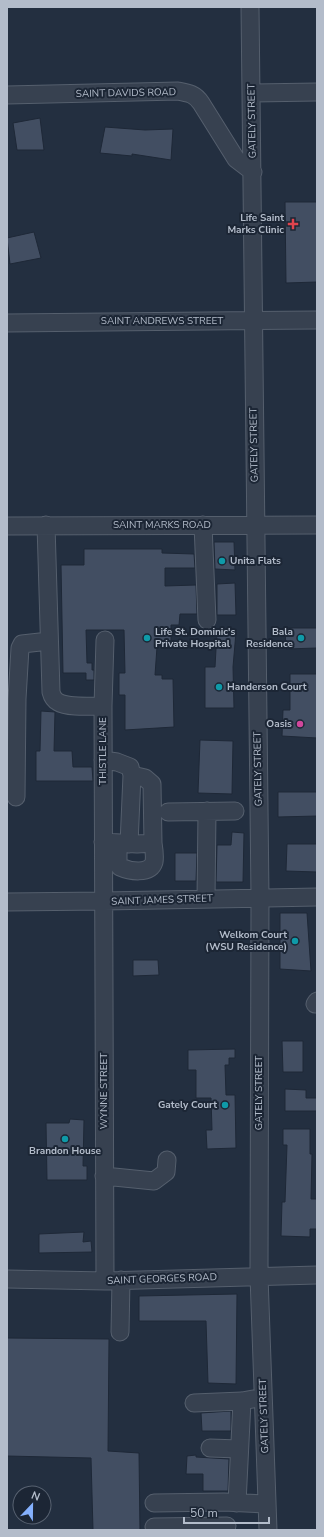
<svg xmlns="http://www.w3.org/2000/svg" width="324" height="1537" viewBox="0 0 324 1537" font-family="'Nunito Sans',sans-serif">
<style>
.building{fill:#424e62;stroke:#1e2837}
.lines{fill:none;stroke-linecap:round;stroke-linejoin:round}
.minor-casing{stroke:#555f6d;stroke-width:19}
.minor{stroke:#374150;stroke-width:17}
.health-dot{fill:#e0444e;stroke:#1c2635;stroke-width:1.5}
.culture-dot{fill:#0f9aa8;stroke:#1c2635;stroke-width:1.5}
.hotel-dot{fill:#d1479c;stroke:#1c2635;stroke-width:1.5}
.labels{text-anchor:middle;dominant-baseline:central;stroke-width:4;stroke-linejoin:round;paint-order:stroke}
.street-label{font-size:10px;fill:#b3bcca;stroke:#1c2635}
.poi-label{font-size:10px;font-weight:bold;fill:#b3bcca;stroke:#1c2635;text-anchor:end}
</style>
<rect width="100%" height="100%" fill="#232f40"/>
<path class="building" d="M40,118L44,150H17L13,123Z
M105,127L145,130L173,129L171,160L132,154V156L100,153Z
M285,202H317V282L286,283Z
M34,232L41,258L10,264L7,238Z
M214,542H234L235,570L215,569Z
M84,549H162V553L194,554L195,568H165V586L196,585L197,614H180L179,625H171V646L157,647L155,675H162V679H173L174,727L125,730V695H119V673H125L124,630H86L87,663H92V670H94V680H86V673H63L61,565H84Z
M235,583L236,615H217V584Z
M285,628H317V648L286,649Z
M217,631L236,632L233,667L234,708H205V667H215Z
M290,674H317V738L282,736L283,710H290Z
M41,711L55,712L54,751H72L73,767H92L93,781H36V751H40Z
M200,740L233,741L232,794L198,793Z
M278,792H317V816L278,817Z
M232,832L244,833L243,882H216L217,845H231Z
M287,844H317V872L286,871Z
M175,853H197L196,881H175Z
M280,913H307L311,971L280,969Z
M133,960H158L159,975L133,976Z
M282,1041H303V1072H283Z
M235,1049V1058H229V1065H225L226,1095H235L236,1148L207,1149L206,1130H212L211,1098H196V1070H188V1050Z
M285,1089L306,1090V1098H317V1111H285Z
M70,1119L84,1120L83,1166H87V1180H47L46,1123H69Z
M283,1129H310V1154H312L311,1199H317V1229H310V1237L281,1236L282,1202H285L287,1145H283Z
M84,1232L83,1242L91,1241L92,1252L39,1253V1234Z
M237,1294L236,1384L208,1383L206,1321H139V1296Z
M7,1338L109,1339L108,1451L139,1453L140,1530H93L91,1458L7,1456Z
M231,1411V1431H202L201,1413Z
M196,1455V1457L229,1459L228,1491H203V1474H186L187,1456Z"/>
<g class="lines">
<defs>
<path id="minor" d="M250,7L260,897L259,1276L268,1530
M251,93L317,92
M7,95L178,91C189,93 195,94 201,103L236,159L253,172
M7,323L317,320
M46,525L51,692C52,696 54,700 58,702C68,708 91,706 103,706
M203,525L207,620
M7,526L317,525
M105,640L103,706L105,1281
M103,760L117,762L130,767L132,775L129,844
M16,797L17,699L20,648L22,644L49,641
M168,812L235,811
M103,842L137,844L153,843L152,784L145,778L132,775
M118,843V864L120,867C129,871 150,875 154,862C155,856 154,849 153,843
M206,899L207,811
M7,902L103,901L317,897
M315,1004L317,1001
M104,1176L154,1181L166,1172L167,1160
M7,1279L105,1281L317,1275
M120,1332L121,1280
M194,1403L242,1401L253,1399
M210,1448L239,1449
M154,1503L224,1502L267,1504
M237,1503L242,1401
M154,1527L227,1526"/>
</defs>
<use href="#minor" class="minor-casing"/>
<use href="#minor" class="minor"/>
</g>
<path class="health-dot" d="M291 218h4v4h4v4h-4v4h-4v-4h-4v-4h4z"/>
<g class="culture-dot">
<circle cx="222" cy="561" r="4"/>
<circle cx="147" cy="638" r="4"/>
<circle cx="301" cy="638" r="4"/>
<circle cx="219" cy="687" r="4"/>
<circle cx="295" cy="941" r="4"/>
<circle cx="225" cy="1105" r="4"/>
<circle cx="65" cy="1139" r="4"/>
</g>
<circle class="hotel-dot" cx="300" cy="724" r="4"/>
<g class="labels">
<g class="street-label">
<text transform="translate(126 93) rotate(-1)">SAINT DAVIDS ROAD</text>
<text transform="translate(252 121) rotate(-91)">GATELY STREET</text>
<text x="162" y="321">SAINT ANDREWS STREET</text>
<text transform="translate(254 445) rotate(-91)">GATELY STREET</text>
<text x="162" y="525">SAINT MARKS ROAD</text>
<text transform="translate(103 751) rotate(-90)">THISTLE LANE</text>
<text transform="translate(258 769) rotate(-91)">GATELY STREET</text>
<text transform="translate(162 900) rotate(-2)">SAINT JAMES STREET</text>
<text transform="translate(104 1091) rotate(-90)">WYNNE STREET</text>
<text transform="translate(259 1093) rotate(-90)">GATELY STREET</text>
<text transform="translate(162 1279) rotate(-2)">SAINT GEORGES ROAD</text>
<text transform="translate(264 1416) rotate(-92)">GATELY STREET</text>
</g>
<g class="poi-label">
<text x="284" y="218">Life Saint<tspan x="284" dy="12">Marks Clinic</tspan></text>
<text x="230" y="561" text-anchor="start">Unita Flats</text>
<text x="155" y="632" text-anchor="start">Life St. Dominic's<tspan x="155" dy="12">Private Hospital</tspan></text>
<text x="293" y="632">Bala<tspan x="293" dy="12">Residence</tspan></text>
<text x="227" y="687" text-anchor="start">Handerson Court</text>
<text x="292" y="724">Oasis</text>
<text x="287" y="935">Welkom Court<tspan x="287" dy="12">(WSU Residence)</tspan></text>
<text x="217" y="1105">Gately Court</text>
<text x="65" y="1151" text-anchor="middle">Brandon House</text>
</g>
</g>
<rect width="324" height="1537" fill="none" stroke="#b3bcca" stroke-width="16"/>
<g transform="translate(32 1505) rotate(22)"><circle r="19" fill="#1c2635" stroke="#586271"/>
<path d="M0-3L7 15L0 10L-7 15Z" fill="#85b1fe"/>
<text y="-6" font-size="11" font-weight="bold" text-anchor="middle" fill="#b3bcca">N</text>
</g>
<path d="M184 1517v6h85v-6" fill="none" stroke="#b3bcca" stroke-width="2"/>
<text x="190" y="1517" font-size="12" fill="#b3bcca" stroke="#1c2635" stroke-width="3" paint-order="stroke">50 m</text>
</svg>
